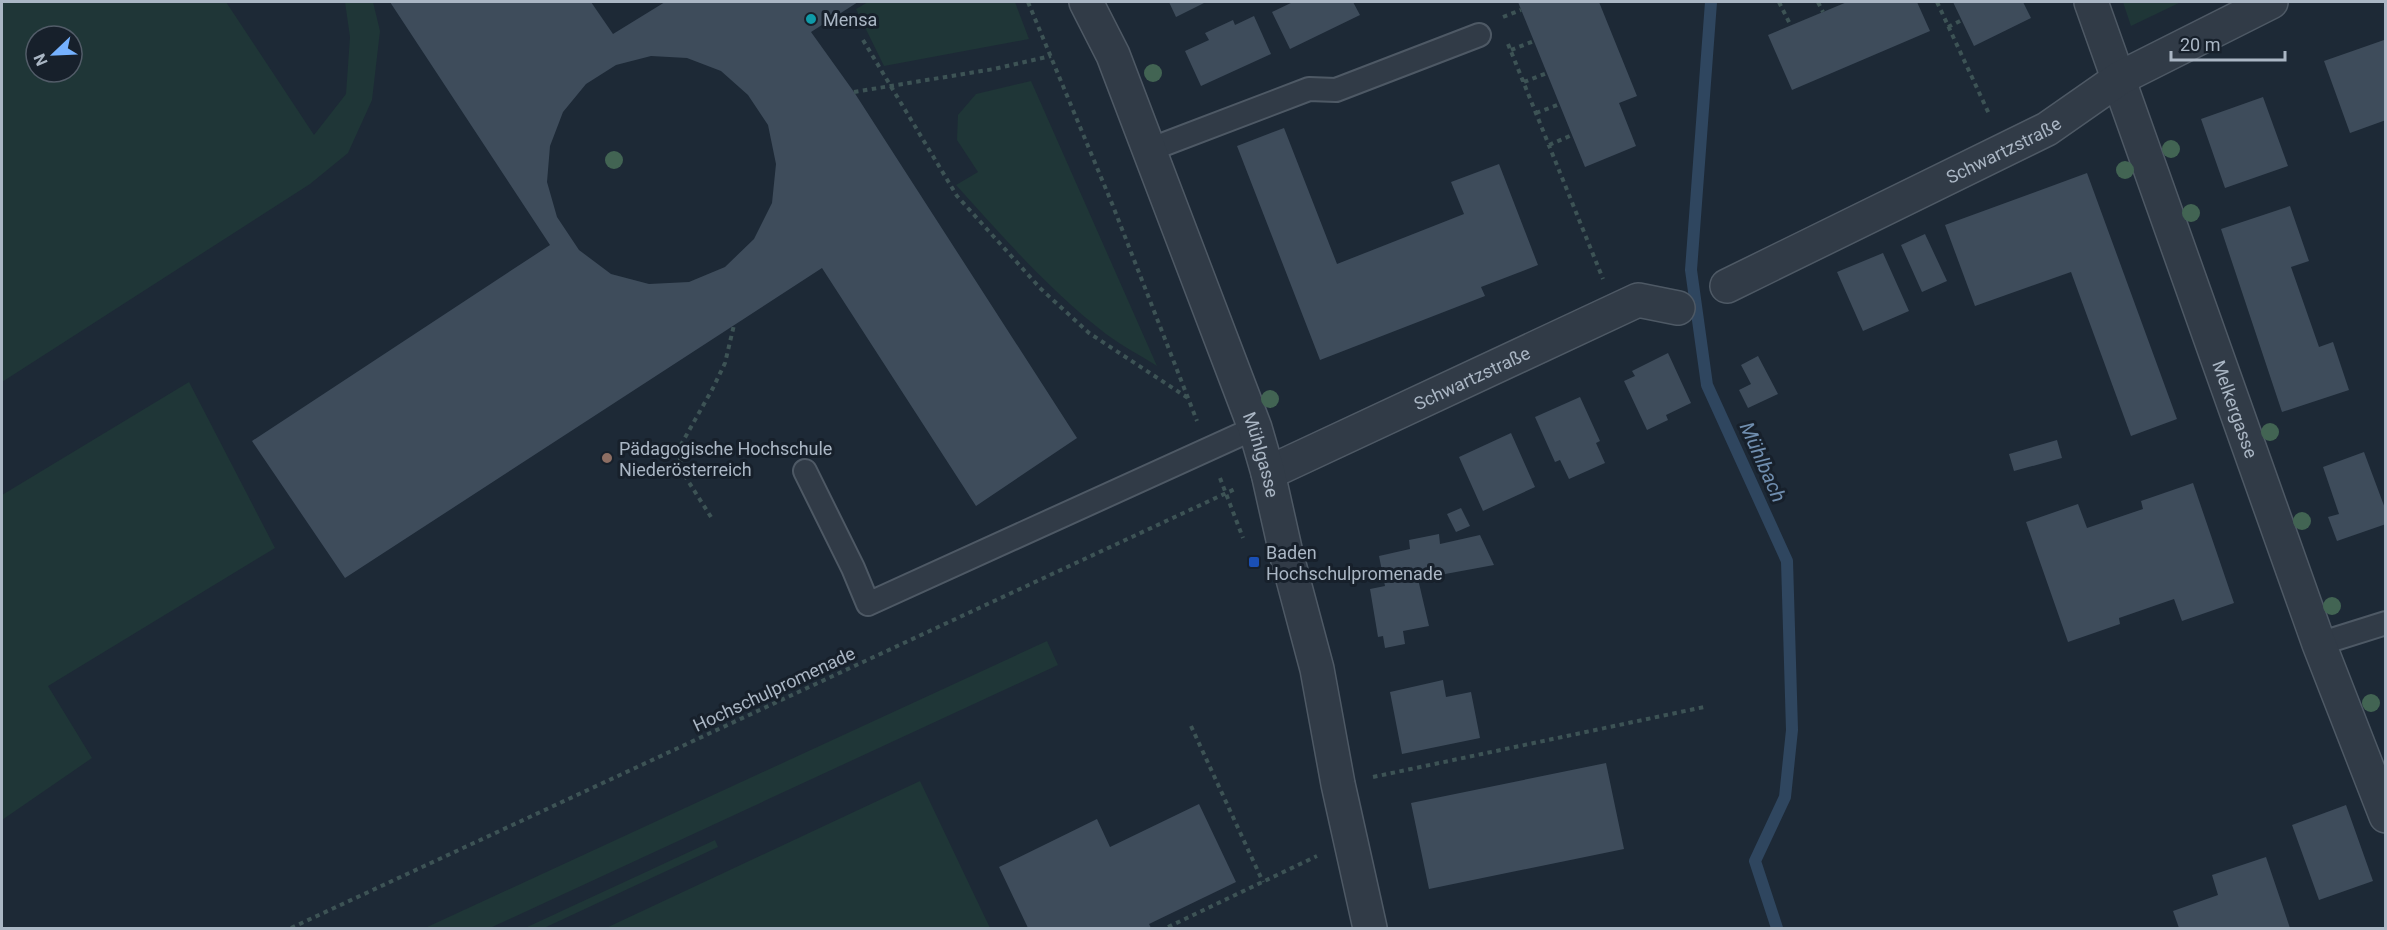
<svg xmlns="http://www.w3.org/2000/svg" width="2387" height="930" viewBox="0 0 2387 930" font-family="Roboto,sans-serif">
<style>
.green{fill:#1f3637;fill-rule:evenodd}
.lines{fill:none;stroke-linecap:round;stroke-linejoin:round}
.stream{stroke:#2f465f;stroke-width:12}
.building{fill:#3e4c5b;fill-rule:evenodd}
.service-casing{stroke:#4e5965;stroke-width:26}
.minor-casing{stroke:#4e5965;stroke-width:36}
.tertiary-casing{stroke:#4e5965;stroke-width:36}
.path{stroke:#3d5355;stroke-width:4;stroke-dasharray:4.5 4.5;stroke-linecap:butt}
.service{stroke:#313b47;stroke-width:22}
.minor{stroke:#313b47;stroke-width:33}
.tertiary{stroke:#313b47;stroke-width:33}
.tree{fill:#426453}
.culture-dot{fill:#0f9aa8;stroke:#17202b;stroke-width:2}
.education-dot{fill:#8d6e63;stroke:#17202b;stroke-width:2}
.transit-dot{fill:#1a4fb4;stroke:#17202b;stroke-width:2}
.labels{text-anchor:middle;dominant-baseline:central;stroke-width:6;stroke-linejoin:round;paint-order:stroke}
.poi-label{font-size:18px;fill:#aab6c4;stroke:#17202b;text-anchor:start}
.street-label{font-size:18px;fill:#aab6c4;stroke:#17202b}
.water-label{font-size:20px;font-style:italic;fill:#708eaf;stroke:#17202b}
</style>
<rect width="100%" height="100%" fill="#1d2936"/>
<path class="green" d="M2,2H226L314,135L346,94L350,37L345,2H373L380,31L372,100L348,153L310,184L2,382ZM36,36H72V72H36Z
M868,2H1015L1029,39L884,66L856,9Z
M2123,2H2181L2131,26Z
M1031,81L1157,366C1140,355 1122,346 1106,334C1050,291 1003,237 956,185L978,172L957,140L958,115L976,94Z
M189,382L275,548L48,686L92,758L2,820V495Z
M1047,641L1058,665L490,928H425Z
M920,781L990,928H606Z
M715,840L718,847L544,928H525Z"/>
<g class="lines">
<path class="stream" d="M1711,2L1691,270L1707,385L1787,561L1792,730L1785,797L1755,861L1777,928"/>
</g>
<path class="building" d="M390,2H591L613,34L665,2H858L811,32L854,92L1077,438L976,506L822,268L345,578L252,441L550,245ZM651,56L687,58L721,71L748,95L768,125L776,164L772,203L754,239L725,267L689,282L649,284L611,274L579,250L557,217L547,182L550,146L563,112L586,84L616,65Z
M1169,2H1206L1176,17Z
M1293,2H1353L1360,15L1290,49L1272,12Z
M1518,2H1599L1637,96L1619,103L1636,146L1585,167Z
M1847,2H1917L1930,31L1792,90L1768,35Z
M1953,2H2023L2031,18L1974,46Z
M1254,16L1271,54L1201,86L1185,51L1209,40L1205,33L1233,20L1235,25Z
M2384,40L2386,45V120L2350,133L2324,61Z
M2263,97L2288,166L2225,188L2201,119Z
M1284,128L1337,264L1464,214L1451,182L1499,164L1538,265L1481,287L1485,296L1320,360L1237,146Z
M2087,173L2177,419L2131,436L2071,272L1975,306L1945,225Z
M2290,206L2309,261L2291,267L2319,347L2333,342L2349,390L2282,412L2221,229Z
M1925,234L1947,281L1922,292L1901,245Z
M1883,253L1909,311L1863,331L1837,272Z
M1668,353L1691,403L1666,415L1668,420L1647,430L1624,381L1635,376L1632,371Z
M1758,356L1778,394L1748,408L1739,390L1751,384L1741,365Z
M1580,397L1600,441L1596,443L1605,463L1569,479L1560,460L1555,462L1535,417Z
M1511,433L1535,487L1483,511L1459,457Z
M2057,440L2062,458L2014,471L2009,454Z
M2364,452L2386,511V524L2337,541L2328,517L2339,514L2323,467Z
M2193,483L2234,603L2182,621L2174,599L2119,618L2120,624L2068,642L2026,522L2078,504L2087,528L2143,509L2141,501Z
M1461,508L1470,526L1456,532L1447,514Z
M1439,534L1440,544L1480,535L1494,565L1418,579L1429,626L1403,631L1405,644L1385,648L1383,636L1378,637L1370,589L1385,586L1379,556L1410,549L1409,540Z
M1443,680L1446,697L1471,692L1480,738L1402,754L1390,692Z
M1606,763L1624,849L1429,889L1411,803Z
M1199,804L1236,882L1149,924L1151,928H1028L999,867L1097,819L1110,847Z
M2346,805L2373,881L2319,900L2292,825Z
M2266,857L2290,928H2179L2173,911L2218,895L2212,875Z"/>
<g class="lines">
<defs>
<path id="service" d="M1149,150L1309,89L1336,90L1479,35
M805,471L853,568L868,604L1255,428
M2319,644L2386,623"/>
<g id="minor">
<path id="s1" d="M2091,2L2319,644L2386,816"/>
<path id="s2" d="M1727,286L2047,129L2120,78L2271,2"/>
<path id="s3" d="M1268,473L1638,300L1678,308"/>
</g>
<g id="tertiary">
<path id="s4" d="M1086,2L1113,55L1255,428L1268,473L1286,553L1317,669L1338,784L1370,928"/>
</g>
</defs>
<use href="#service" class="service-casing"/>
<use href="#minor" class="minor-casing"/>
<use href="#tertiary" class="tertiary-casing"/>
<path class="path" d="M1028,2L1113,206L1197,421
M1779,2L1791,26
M1818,2L1823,12
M1937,2L1990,116
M1503,17L1521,10
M1948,27L1962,20
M863,40L957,196L1041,289L1089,333L1188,398
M1508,44L1603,279
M1511,50L1534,41
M1524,82L1547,73
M854,92L994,69L1051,56
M1536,113L1560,104
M1549,145L1572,135
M1220,478L1243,538
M711,517L683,473L678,450L713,388L725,363L734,325
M1191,726L1263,882
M1373,777L1704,707
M1168,927L1317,856
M291,928L1235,489"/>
<use href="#service" class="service"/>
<use href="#minor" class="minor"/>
<use href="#tertiary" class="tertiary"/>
</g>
<g class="tree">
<circle cx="1153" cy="73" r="9"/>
<circle cx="2171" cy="149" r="9"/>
<circle cx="614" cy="160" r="9"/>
<circle cx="2125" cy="170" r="9"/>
<circle cx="2191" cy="213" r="9"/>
<circle cx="1270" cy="399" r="9"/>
<circle cx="2270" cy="432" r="9"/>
<circle cx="2302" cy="521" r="9"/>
<circle cx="2332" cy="606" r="9"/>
<circle cx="2371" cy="703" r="9"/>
</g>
<circle class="culture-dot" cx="811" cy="19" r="6"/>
<circle class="education-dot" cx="607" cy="458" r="6"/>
<rect class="transit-dot" x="1248" y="556" width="12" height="12" rx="3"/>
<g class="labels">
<g class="poi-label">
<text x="823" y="19">Mensa</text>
<text x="619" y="448">Pädagogische Hochschule<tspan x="619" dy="21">Niederösterreich</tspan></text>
<text x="1266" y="552">Baden<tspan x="1266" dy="21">Hochschulpromenade</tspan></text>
</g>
<g class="street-label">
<text stroke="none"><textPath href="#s2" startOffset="308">Schwartzstraße</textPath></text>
<text stroke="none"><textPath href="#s3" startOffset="225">Schwartzstraße</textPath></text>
<text stroke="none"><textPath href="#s1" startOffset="432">Melkergasse</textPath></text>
<text stroke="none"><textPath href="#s4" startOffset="486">Mühlgasse</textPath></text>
<text transform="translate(774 689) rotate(-25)">Hochschulpromenade</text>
</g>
<g class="water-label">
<text transform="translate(1763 462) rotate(66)">Mühlbach</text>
</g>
</g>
<rect width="2387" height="930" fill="none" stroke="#aab6c4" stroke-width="6"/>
<g transform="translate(54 54) rotate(247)"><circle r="28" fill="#17202b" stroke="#525c68" stroke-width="1.5"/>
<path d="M0-4.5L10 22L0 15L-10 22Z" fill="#75b1fe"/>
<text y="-9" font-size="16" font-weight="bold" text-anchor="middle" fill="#aab6c4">N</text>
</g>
<path d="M2171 51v9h114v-9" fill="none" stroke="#aab6c4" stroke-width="3"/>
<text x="2180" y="51" font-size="18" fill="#aab6c4" stroke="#17202b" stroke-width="4.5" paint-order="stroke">20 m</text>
</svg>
